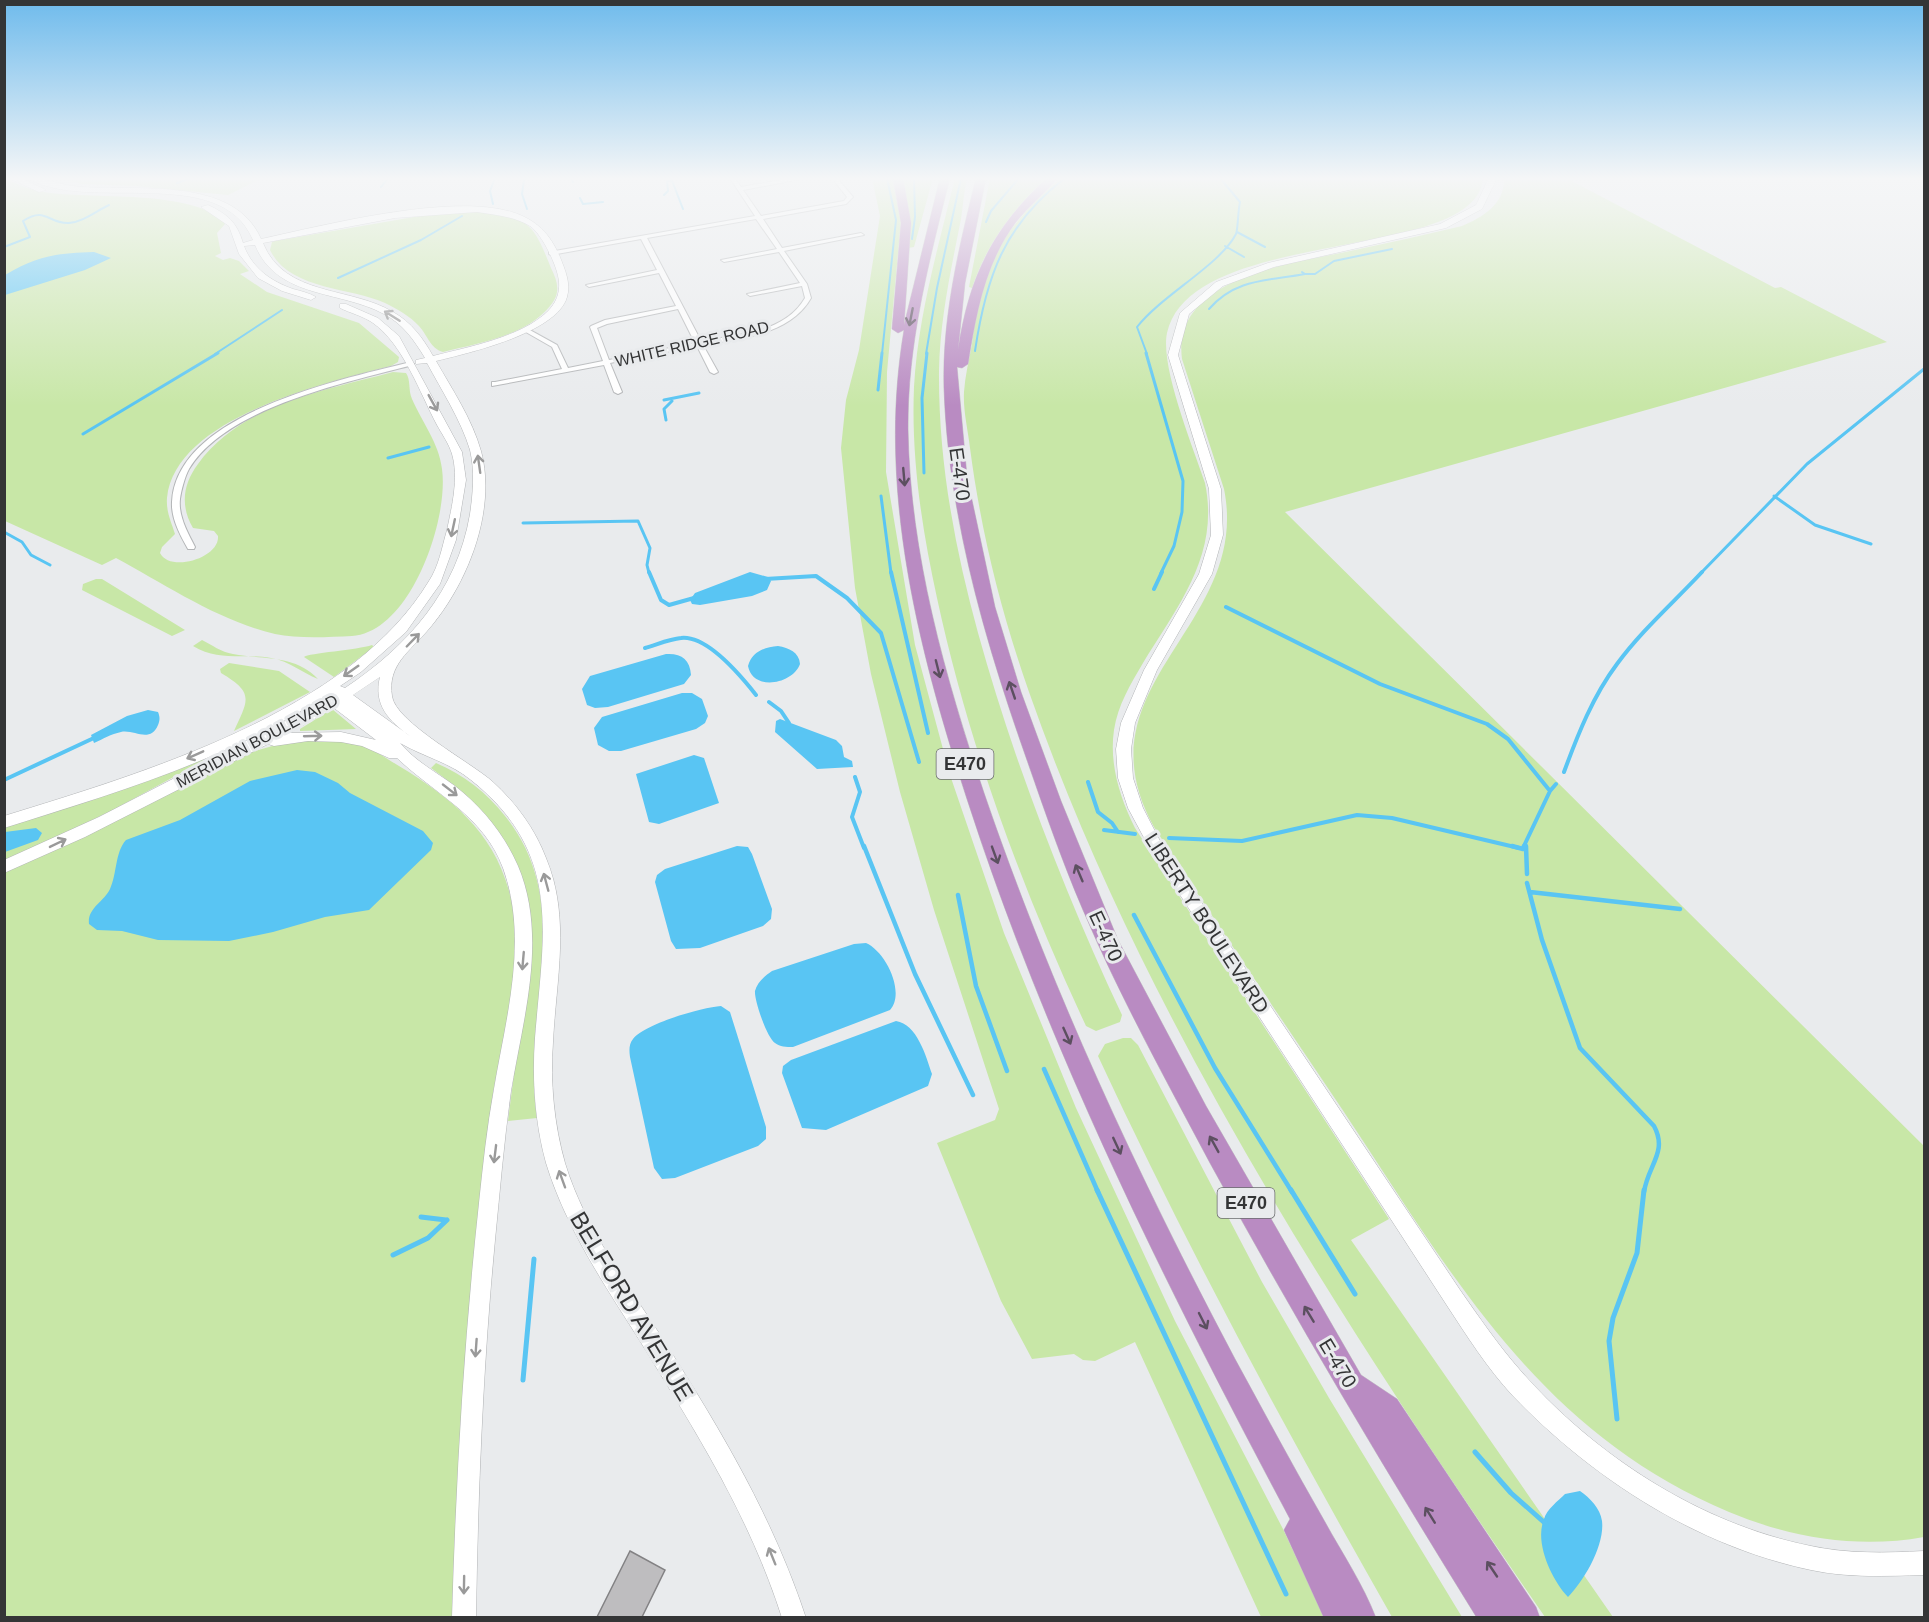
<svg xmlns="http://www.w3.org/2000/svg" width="1929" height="1622" viewBox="0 0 1929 1622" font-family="Helvetica,sans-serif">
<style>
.green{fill:#c8e7a7}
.water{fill:#59c5f3}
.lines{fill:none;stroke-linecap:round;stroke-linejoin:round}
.stream-far4{stroke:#59c5f3;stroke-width:2}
.stream-far3{stroke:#59c5f3;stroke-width:3}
.stream-far2{stroke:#59c5f3;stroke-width:4}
.stream-far1{stroke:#59c5f3;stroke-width:4.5}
.stream{stroke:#59c5f3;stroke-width:5}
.building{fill:#bebdbf;stroke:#838284;stroke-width:1.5}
.street-casing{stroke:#b3b5b7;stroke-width:2}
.secondary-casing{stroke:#b3b5b7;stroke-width:1}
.highway-casing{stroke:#c6c6c7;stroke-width:1}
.street{fill:#fff;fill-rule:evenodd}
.secondary{fill:#fff;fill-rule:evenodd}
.highway{fill:#b98bc2;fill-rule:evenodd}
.oneway{stroke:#9a9a9a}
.oneway2{stroke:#5c4f60}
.labels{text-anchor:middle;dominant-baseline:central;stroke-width:6;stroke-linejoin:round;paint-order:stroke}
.far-street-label{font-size:16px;fill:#343536;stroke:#e9ebed}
.shield{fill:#e9ebed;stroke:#6a6c6d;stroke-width:1.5}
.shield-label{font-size:18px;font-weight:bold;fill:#343536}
.street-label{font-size:20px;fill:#343536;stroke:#e9ebed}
.near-street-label{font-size:24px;fill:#343536;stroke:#e9ebed}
</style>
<rect width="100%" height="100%" fill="#e9ebed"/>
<path class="green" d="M5,178C17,184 29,190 44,192C88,200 196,188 225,224L217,233L221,253L215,256L223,260L230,258L239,261L249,271L240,274L267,292L359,323L399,357L398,362L391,366C329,382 175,417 167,498C166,512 171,521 175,534L162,547L160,553C170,573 220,558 218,536L214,531L193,528C180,506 183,484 198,464C241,404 326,390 393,372L406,373C411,380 408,390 412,399C422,422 439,443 442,469C449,519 411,632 352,636C329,637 298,639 275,634C219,621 166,585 116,558L102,565L5,521Z
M57,178H262L228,195L136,186L82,184Z
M872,178H892L901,221L887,372L886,472L915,645L950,775L1004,933L1076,1108L1175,1321L1283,1529L1324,1617H1261L1135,1342L1095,1361L1083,1360L1074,1354L1032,1359L1001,1301L937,1143L995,1120L999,1109L934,910L900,792L871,674L855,588L841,448L846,400L859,350L880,216Z
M903,178H933L914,247L908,248L909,213Z
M955,178H967C964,192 963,205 961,219C951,270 940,318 939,371C938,503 974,631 1016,755C1047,844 1082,930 1122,1015L1120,1022L1096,1031L1086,1026C1022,889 969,746 937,598C922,529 911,459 914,387C918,316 938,248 955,178Z
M990,178H1047C1013,208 986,245 972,288L969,287Z
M1061,178H1483C1477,264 1191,225 1167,333C1160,367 1193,447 1205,483C1220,555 1178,605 1143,663C1130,685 1118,705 1114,730C1109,764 1120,798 1135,828L1389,1219L1351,1240L1613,1617H1545C1347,1330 1145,1023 1029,692C1001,612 981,532 970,448C968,430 963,411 964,392C965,376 969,360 972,344C975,323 975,300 983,280C999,238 1027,207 1061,178Z
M1504,178H1566L1775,288L1781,287L1887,342L1285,512L1924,1146V1537C1858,1549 1791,1538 1729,1512C1538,1432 1451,1273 1342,1109C1279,1015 1215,922 1154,827C1075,685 1252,626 1224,489L1182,359C1171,277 1294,263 1350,251C1387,243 1425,235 1462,226C1483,217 1505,204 1504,178Z
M437,213C465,212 513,206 533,231C541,242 546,256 551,268C558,282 561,293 550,306C526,336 479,343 443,352C430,348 428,336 419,326C410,316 397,309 385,303C350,287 289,290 270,250L272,242L275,241Z
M96,579H102L185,630L172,636L82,590L83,584Z
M202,640C212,645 221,652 233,654C263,660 294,654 318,679C302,673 290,661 271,658C243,653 219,662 193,646Z
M372,645L374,647L334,677L304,657C308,653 358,650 372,645Z
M229,663L279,671L310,692L234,731C248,700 255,693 221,673L220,669Z
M332,709L356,729L300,731V729Z
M332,740C341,741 351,742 361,745C374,749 387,759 399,766C450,797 493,831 509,891C528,960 499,1044 490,1114C470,1281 458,1449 452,1617H5L4,872L251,752L290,741Z
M201,757L203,761L113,810L5,862L4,827Z
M436,763C464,775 486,792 505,816C578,907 521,1015 537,1118L508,1121L516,1058L527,896C510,833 481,805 431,768Z
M1123,1038H1131L1138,1045L1262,1282L1329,1398L1462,1617H1392C1288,1434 1187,1248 1098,1056L1105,1044Z"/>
<path class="water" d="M94,252L111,258L85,270L5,295V275C37,256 57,253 94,252Z
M750,572L768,577L771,581L767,590L752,596L700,605L692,604L690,600L695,593Z
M778,646C789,648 799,652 800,664C793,684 753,692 748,666C752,652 764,647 778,646Z
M666,654C681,653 690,659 691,675L684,684L608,707L595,708L587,705L582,689L590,676Z
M682,693H692L702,699L708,716L705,723L696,729L621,751H609L598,745L594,728L602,717Z
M148,710L158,712C160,717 160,720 158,725C150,744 134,729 121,732C111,734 103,739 94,743L91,735L127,716Z
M780,719L836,740L842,746L844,757L852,761L853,767L817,769L775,732L776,721Z
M694,755L704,758L719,803L659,824L649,822L636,774Z
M297,770L315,772L338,783L350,793L423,831L433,843L431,850L369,910L325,917L273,932L229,941L158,940L122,931L97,930L89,924C87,908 104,902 110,889C117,874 115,852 126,840L180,820L250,781Z
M36,828L42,833L38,840L5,852V832Z
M737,846L748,847L752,854L772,909L771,919L763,926L700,948L676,949L671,941L655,882L657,875L665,869Z
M866,943C885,951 906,992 890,1010L793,1047C786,1047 780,1047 775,1043C767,1038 754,1000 755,991C757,982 766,975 772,971L854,944Z
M721,1006L730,1012L766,1127V1139L758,1146L675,1178L662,1179L654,1168L630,1057C629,1050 629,1044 633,1039C644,1024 703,1007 721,1006Z
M896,1021C917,1024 926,1056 932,1074L928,1086L826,1130L802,1128L782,1073L783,1066L791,1060Z
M1580,1491C1590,1498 1600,1508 1602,1521C1605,1545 1584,1581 1568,1597C1552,1580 1534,1543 1544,1519C1547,1509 1558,1501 1565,1494Z"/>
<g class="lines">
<path class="stream-far4" d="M571,178L573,182
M671,178L683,209
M177,183L191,178
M381,187L388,178
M664,195L668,191L667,181H672
M580,198L583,204L603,202
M493,204L490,191L495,178
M527,209L522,194L524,180L528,178
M986,222L991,211L1019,178
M1237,232L1265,247
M912,239L915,217L914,178
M1225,246L1244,257
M4,247L30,237L23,221C46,206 48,224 69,223C83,222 96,211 109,205
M1305,274H1315L1334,261L1392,249
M338,278L421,240L462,216
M1209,309C1236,278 1268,281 1305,274L1302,272
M975,351C986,277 1004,225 1065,178
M215,354L282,310
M882,354L896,220L887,178
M926,354L937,288L961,178
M1147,354L1137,327C1162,295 1220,265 1236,234C1238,229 1238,210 1240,202L1220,178"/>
<path class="stream-far3" d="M1146,353L1183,481L1182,512L1174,546L1161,573
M878,390L882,353
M664,400L699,393
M666,420L664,409L672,401
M83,434L218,353
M388,458L429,447
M924,473L922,398L927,353
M881,496L891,573
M1774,496L1815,525L1871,544
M523,523L638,521L650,548L647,565L649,573
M4,532L22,542L31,555L50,565
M1701,573L1807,464L1924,369"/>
<path class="stream-far2" d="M649,572L661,600L669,605L694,598
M891,572L928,733
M765,579L816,576L847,598L881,633L919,762
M1154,589L1162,572
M1226,607L1380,684L1487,724L1508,739L1550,791
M645,648C656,645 669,639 681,638C707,635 741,676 756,695
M769,702L781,711L789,723
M1564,772C1578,734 1593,696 1617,664C1641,631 1674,602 1702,572
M855,777L860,792L852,817L864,848
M4,780L96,737
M1088,782L1098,812L1112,823L1118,832
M1104,830L1135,834
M1169,838L1242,841L1357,815L1392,818L1519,848
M1523,848L1550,791L1556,784"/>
<path class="stream-far1" d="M864,846L915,974L973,1095
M1512,846L1523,849L1524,846
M1526,846L1527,874
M1527,883L1542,940L1580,1048L1654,1126C1668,1152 1648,1165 1644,1192
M1530,892L1680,909
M958,895L976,986L1007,1071
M1134,915L1215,1068L1292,1192
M1044,1069L1098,1192"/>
<path class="stream" d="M1097,1190L1286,1594
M1291,1190L1355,1294
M421,1217L446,1220
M393,1255L428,1238L447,1220
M523,1380L534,1259
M1617,1419L1609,1341L1613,1318L1637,1253L1644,1190
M1475,1452L1511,1493L1546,1524"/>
</g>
<path class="building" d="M630,1551L665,1570L642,1617H597Z"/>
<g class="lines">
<defs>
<path id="street" d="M730,178H735L741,187L792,178H806L743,190L761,216L844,201L847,197L832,178H837L853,197L846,204L763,219L782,248L861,233L864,235L784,251L807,284L811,298C790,335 741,338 703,345L718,372L714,374L710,372L697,346L610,363L622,392L618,394L614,392L604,365L492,386V382H495L562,369L552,347L524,331V329H528L557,345L568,368L603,361L590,327L591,326L605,320L676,306L659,273L589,287L586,285L657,270L641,239L551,255L549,254V252L755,216ZM756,219L777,249L721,260L724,262L779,252L800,283L747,294L750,296L802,286L805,298C785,333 737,335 701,341L647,238ZM678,309L695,343L609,360L597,328L607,324Z
M411,362L414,364L413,365C348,382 226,407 189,469C185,476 181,491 180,499C178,516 188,533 195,547L194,549H188C180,535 171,518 172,502C176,413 343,379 411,362Z"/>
<path id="secondary" d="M9,178H21L46,190L39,192Z
M27,178C46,178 63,186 82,187C137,191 234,176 261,239C325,225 450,193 512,212C537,220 550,234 560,257C565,270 571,283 567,297C557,333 468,353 436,361C452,389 472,419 481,451C497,511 467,585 428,630C410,651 387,665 392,696C395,722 472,763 493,782C516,803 535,829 546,858C571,918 556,980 553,1042C550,1082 554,1124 565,1163C585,1229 629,1286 666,1344C722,1432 773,1518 806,1618H782C750,1517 695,1430 640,1341C604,1284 566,1228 546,1163C535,1123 532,1080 535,1038C543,935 564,854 471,780C449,762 424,757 400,743C415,761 436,772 455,786C482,807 504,834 518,866C548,937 523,1019 511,1091C504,1140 500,1190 495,1240C483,1365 478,1491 476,1618H452C456,1479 464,1341 479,1203C483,1165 487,1127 494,1089C506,1017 529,940 503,868C484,816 435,794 397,758H389L362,746L341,742L308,741L274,746L268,744L85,837L4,873V860L99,817L324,701L322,698C227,760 112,794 4,828V816C143,773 350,712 429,581C439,566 442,547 447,530C452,506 459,478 452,454C449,444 442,434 437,425C420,393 403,344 373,323C363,316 350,313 340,308V304H346L378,318L399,336L462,452L466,480L456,540L440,584L406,632L361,672L340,686L345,688C408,646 457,591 470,514C473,493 475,471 470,450C461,420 442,391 427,363L416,364V360L425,358C414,340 403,324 384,314C340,290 277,299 255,245L244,246C253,269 271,281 293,289C301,291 309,293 316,297L311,300L282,291L258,278L239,254L229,226L201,207L208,205C227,214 237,222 243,243L253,240C220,162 89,214 27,178ZM477,212C495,215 513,216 530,226C542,234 558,267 559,282C560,293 556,303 548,311C522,337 468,347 433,356C423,338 411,322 393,312C350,286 285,297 263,243L395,218ZM380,677C373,705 389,721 410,736L353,695ZM334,708L376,740L341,732L289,733Z
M1489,178H1497L1482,209L1446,228L1274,267L1223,286L1189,314L1178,355L1221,489L1223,535L1212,574L1157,670L1135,723L1131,749L1133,778L1143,808L1159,839L1460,1290C1479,1317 1498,1345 1520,1370C1594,1455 1700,1524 1811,1546C1848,1554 1886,1553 1924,1551V1575C1886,1576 1848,1578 1811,1570C1697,1546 1593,1479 1513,1396C1487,1368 1467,1336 1446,1304L1149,847L1128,808L1118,778L1116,749L1121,723L1144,670L1199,574L1211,535L1209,489L1168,355L1180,313L1216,282L1268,263L1440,224L1476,205Z"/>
<path id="highway" d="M893,178H903L911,223L904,325L940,178H950C929,261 907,345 908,430C910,554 945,676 984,793C1051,989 1138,1176 1235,1359C1265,1414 1294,1468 1325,1522C1342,1553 1363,1584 1376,1618H1324L1284,1530L1290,1519C1166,1286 1048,1050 967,799C918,648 877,489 904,330L898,333L892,329L901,223Z
M976,178H986L965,283L958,350C969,277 992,229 1047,178H1058C1045,193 1029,206 1016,222C985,263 976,314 968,364L962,368L957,367L967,477L995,607L1021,692L1061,801L1118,940L1206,1106L1361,1375L1397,1399L1536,1607L1540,1618H1477C1384,1468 1294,1317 1210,1163C1166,1080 1120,997 1083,910C1059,854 1040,797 1020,740C981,627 948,509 944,388C942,317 959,247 976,178Z"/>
</defs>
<use href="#street" class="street-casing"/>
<use href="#secondary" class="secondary-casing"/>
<use href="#highway" class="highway-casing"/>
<use href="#street" class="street"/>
<use href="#secondary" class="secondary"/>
<use href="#highway" class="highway"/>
</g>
<defs><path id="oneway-shaft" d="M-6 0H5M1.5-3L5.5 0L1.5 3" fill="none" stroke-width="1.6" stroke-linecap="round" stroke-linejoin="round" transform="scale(1.5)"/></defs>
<g class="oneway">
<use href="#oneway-shaft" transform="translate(392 316) rotate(-148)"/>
<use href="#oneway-shaft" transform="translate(433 403) rotate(61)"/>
<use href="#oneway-shaft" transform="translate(479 464) rotate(-98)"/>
<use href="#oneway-shaft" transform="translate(453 528) rotate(102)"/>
<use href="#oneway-shaft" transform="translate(413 640) rotate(-46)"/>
<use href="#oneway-shaft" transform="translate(351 671) rotate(145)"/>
<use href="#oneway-shaft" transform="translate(313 736) rotate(-2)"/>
<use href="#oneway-shaft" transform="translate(195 755) rotate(156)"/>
<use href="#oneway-shaft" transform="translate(450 790) rotate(38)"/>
<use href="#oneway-shaft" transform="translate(58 843) rotate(-26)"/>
<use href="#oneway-shaft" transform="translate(546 882) rotate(-105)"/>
<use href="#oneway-shaft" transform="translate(523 961) rotate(95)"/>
<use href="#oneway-shaft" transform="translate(495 1154) rotate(97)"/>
<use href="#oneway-shaft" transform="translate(562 1179) rotate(-110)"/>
<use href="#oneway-shaft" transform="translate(476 1348) rotate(94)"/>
<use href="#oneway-shaft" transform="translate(772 1556) rotate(-112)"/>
<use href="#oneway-shaft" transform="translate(464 1585) rotate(91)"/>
</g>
<g class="oneway2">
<use href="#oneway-shaft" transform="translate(911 317) rotate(101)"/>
<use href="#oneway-shaft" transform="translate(904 477) rotate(85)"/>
<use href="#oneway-shaft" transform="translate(938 669) rotate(76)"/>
<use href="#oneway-shaft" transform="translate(1012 690) rotate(-109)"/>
<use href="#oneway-shaft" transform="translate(995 855) rotate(70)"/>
<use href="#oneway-shaft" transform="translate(1079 873) rotate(-113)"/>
<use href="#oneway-shaft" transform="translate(1067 1036) rotate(66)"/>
<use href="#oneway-shaft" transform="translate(1214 1144) rotate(-119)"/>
<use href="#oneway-shaft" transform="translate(1117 1146) rotate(65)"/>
<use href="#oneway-shaft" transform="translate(1309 1314) rotate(-121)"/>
<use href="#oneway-shaft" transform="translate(1203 1321) rotate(63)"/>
<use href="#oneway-shaft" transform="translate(1430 1515) rotate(-122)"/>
<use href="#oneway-shaft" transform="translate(1492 1569) rotate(-124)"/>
</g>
<linearGradient id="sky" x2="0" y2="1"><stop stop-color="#6fbbec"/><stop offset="0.44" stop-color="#f5f6f7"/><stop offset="1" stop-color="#f5f6f7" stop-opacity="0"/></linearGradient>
<rect width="1929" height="406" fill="url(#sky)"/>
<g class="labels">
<g class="far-street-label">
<text transform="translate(692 344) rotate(-13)">WHITE RIDGE ROAD</text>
<text transform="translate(257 741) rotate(-28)">MERIDIAN BOULEVARD</text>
</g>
<g class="shield">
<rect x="936.5" y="749" width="57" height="30" rx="4.5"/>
<rect x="1217.5" y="1188" width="57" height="30" rx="4.5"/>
</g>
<g class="shield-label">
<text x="965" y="764">E470</text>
<text x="1246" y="1203">E470</text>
</g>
<g class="street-label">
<text transform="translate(960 474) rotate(82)">E-470</text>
<text transform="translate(1207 923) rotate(57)">LIBERTY BOULEVARD</text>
<text transform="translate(1106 936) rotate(65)">E-470</text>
<text transform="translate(1338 1363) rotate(59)">E-470</text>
</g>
<g class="near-street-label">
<text transform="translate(632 1306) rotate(59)">BELFORD AVENUE</text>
</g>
</g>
<rect width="1929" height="1622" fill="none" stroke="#343536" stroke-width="12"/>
</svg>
